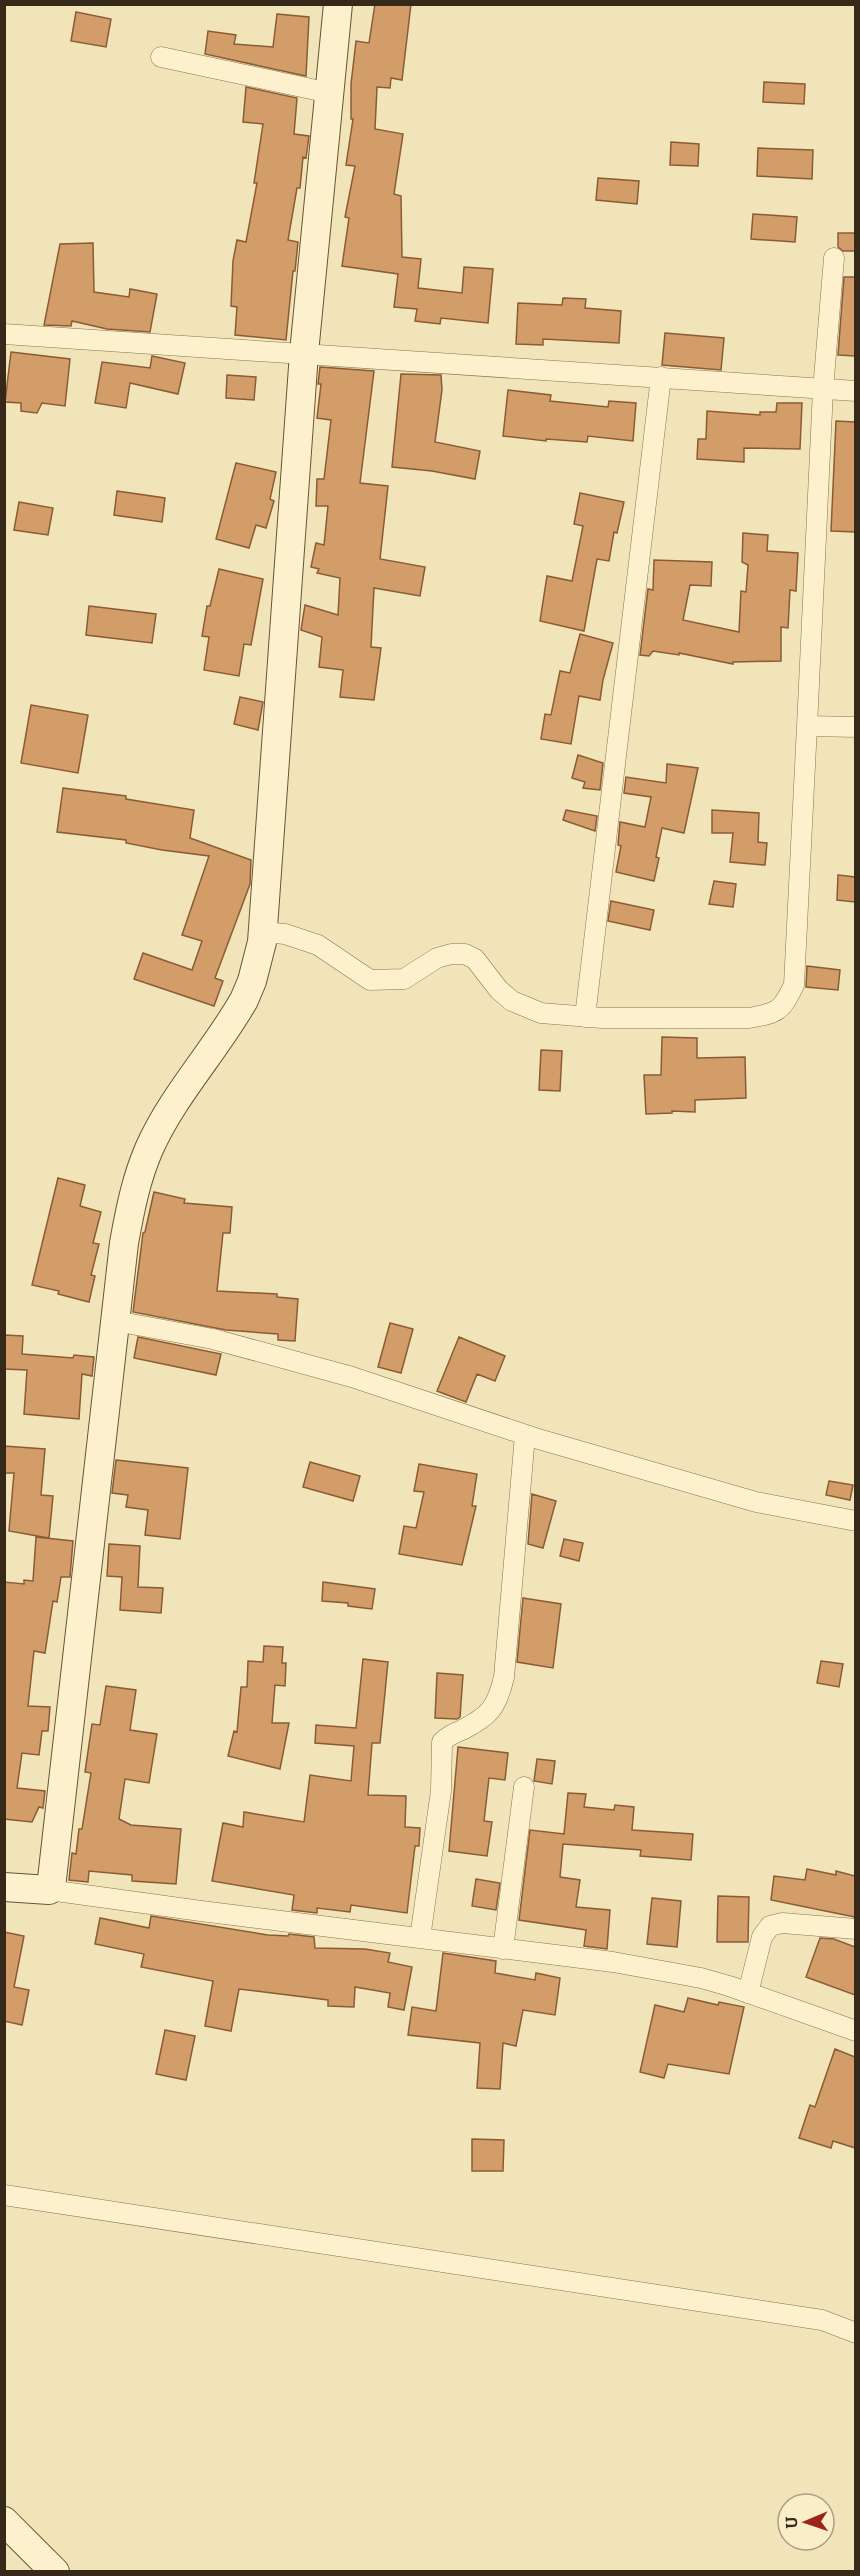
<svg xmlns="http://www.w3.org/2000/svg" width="860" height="2576" viewBox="0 0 860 2576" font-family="Bitter,serif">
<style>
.building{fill:#d39d6a;stroke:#8a5c36;stroke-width:1.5}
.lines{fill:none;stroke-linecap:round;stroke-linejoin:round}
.street-casing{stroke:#897352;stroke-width:21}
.secondary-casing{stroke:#6a5336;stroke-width:30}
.street{stroke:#fcf1cc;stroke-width:20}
.secondary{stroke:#fcf1cc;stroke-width:28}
</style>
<rect width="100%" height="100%" fill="#f1e4b8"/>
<path class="building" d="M375,4H411L402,80L391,78L390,88L377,87L375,129L403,134L394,194L401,196L402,257L421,259L418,288L462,293L464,267L493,269L488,323L441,318L440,324L415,321L417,309L394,307L398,274L342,266L349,218L345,217L355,166L346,165L353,119H351V84L356,41L369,43Z
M76,12L111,19L106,47L71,41Z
M277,14L309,17L306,76L205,54L208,31L236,35L234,44L273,47Z
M764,82L805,84L804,104L763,102Z
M246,87L297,98L294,134L309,136L306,158L303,157L300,188H297L288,240L298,242L295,271H293L286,340L235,335L237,307L231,306L233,261L237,240L246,242L257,183H254L263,124L243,122Z
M671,142L699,144L698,166L670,165Z
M758,148L813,150L812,179L757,176Z
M598,178L639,181L637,204L596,200Z
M753,214L797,217L795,242L751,239Z
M838,233H855V251H843L838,247Z
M93,243L94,292L129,297L130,289L157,294L150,332L107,329L72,321L71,326L44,325L60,244Z
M844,277H855V356L838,355Z
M563,298L586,299L585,308L621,311L619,343L543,339V345L516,344L518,303L562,305Z
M665,333L724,338L721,370L662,365Z
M11,352L70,359L65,406L42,403L37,413L21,411V403L5,402Z
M152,356L185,363L178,394L130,383L126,408L95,403L102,362L150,368Z
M320,367L374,371L360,483L388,486L380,559L425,567L420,596L374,588L371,647L381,648L374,700L340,697L343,670L319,667L322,637L301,630L305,605L338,615L340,578L317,573L319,569L311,567L316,543L324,545L328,506H316L317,479H324L331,420L317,418L321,384H318Z
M401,374L441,375L442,390L435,442L480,451L475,479L432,471L392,467Z
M227,375L256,377L254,400L226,398Z
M508,390L551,395L550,401L608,407L609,401L636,403L633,441L588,436L587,442L546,439V441L503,436Z
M777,403H802L800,449L744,448V462L697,459L698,439H706L707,411L760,415V412H776Z
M836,421L855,422V532L831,531Z
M236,463L276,472L270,499L274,501L266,528L256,525L249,548L216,539Z
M117,491L165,498L162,522L114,515Z
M580,493L624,502L617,533L614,532L609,561L597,559L584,631L540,621L547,576L572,581L583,526L574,524Z
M19,502L53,508L48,535L14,530Z
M743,533L768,535L767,551L798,553L796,591L790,590L788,628L781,627V661L733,662V664L679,653V655L653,651L649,656L640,655L648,589L653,590L654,560L712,562L711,586L690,585L683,620L739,632L741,591L746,592L748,565L742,562Z
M219,569L263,579L251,645L244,644L239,676L204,670L209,637L202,636L207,606H210Z
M89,606L156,614L152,643L86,635Z
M580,634L613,643L603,680L600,700L579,696L571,744L541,739L545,714L551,715L560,671L570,673Z
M240,697L263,702L258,730L234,724Z
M31,705L88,715L78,773L21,763Z
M578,755L603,763L600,790L583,788L585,782L572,778Z
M667,764L698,768L684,833L662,828L656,857L659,858L654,881L616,872L621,846L618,845L620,822L645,827L651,797L624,793L626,777L666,783Z
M63,788L126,796V799L194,810L190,838L251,860L250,884L215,978L223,981L214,1006L134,979L143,953L192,970L202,941L182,935L209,856L162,850L126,843V840L57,832Z
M566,810L597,816L595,831L563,820Z
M712,810L759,813L758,842L767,843L765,865L730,862L733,833H712Z
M838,875L855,877V902L837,900Z
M714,881L736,884L733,907L709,904Z
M611,901L654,910L650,930L608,921Z
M807,966L840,970L838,990L806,987Z
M662,1037L697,1038V1058L745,1057L746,1098L695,1100V1112L672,1111V1113L646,1114L644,1075H661Z
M541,1050L562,1051L560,1091L539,1090Z
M58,1178L85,1185L80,1206L101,1212L93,1243L99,1244L91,1275L95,1276L89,1302L58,1294L59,1291L32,1285Z
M154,1192L185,1199L184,1203L232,1207L230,1233H223L217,1291L277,1294V1297L298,1299L295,1341L278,1340V1334L226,1330L133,1312L143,1233L145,1232Z
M390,1323L413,1329L401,1373L378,1367Z
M4,1335L23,1336L22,1354L73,1358L74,1355L94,1357L92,1376L82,1374L79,1419L24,1414L27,1370L4,1369Z
M138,1337L221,1354L216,1375L134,1358Z
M459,1337L505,1356L495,1381L477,1374L466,1402L437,1391Z
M4,1446L45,1449L41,1495L53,1496L49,1538L9,1531L14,1473H4Z
M116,1460L188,1468L180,1539L145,1535L148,1510L126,1507L128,1495L112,1493Z
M310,1462L360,1476L353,1501L303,1487Z
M419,1464L477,1474L472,1506H476L462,1565L399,1554L404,1526L416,1528L424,1492L414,1491Z
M829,1481L853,1485L850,1500L826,1495Z
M532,1494L556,1501L543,1548L528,1544Z
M36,1537L73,1541L70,1577H61L57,1602L53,1601L45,1653L34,1651L28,1706L50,1707L48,1731H42L39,1755L22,1753L17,1788L45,1791L43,1808L39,1807L32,1822L4,1819V1582L24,1584V1580L33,1581Z
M564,1539L583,1543L579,1561L560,1556Z
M109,1544L140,1546L138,1587L163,1588L161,1613L120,1610L122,1577L107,1576Z
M323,1582L375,1589L372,1609L348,1606V1603L322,1601Z
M523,1598L561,1604L553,1668L517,1662Z
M264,1646L283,1647L282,1663H286L285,1686L275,1685L272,1723H289L280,1769L228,1756L234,1731L237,1732L241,1687H247L248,1661L263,1662Z
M363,1659L388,1662L380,1743H372L368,1795L406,1796L405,1827L420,1828L419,1846H415L407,1913L351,1905L350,1912L317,1908V1913L292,1910L294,1895L212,1881L223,1823L243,1827L244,1812L304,1822L310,1775L351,1781L354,1746L315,1743L316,1725L356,1728Z
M821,1661L843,1664L839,1687L817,1683Z
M437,1673L463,1675L460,1717L457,1719L435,1718Z
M106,1686L136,1690L130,1730L157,1734L149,1783L125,1779L119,1819L131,1825L181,1829L176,1884L132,1881V1875L89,1871L88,1882L69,1880L72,1853L76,1854L79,1829H82L91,1773L85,1772L92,1724L100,1725Z
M458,1747L508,1753L505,1780L489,1778L484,1821L492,1822L487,1856L449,1851Z
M537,1759L555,1761L552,1784L534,1781Z
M568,1793L586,1794L584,1807L614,1810L615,1805L634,1807L632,1830L693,1834L691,1860L640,1856L641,1850L563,1844L560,1877L580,1880L576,1907L610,1910L607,1949L584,1946L586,1930L519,1920L530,1830L564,1834Z
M807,1869L836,1875V1871L855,1876V1917L771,1900L774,1876L805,1880Z
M476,1879L500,1883L496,1910L472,1906Z
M718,1896L749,1897L748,1942H717Z
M652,1898L681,1901L677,1947L647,1944Z
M151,1916L268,1935L288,1936L289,1934L314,1937L315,1948L365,1949L390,1953L388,1962L412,1967L404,2010L388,2007L390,1993L355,1987L354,2007L328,2006V2000L239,1989L231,2031L205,2026L213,1981L141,1967L144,1954L95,1944L100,1918L149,1928Z
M4,1932L24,1936L14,1987L29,1990L22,2025L4,2021Z
M820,1938L834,1939L855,1947V1995L806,1977Z
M443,1953L496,1961L495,1973L535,1980L536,1973L560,1978L555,2015L523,2010L516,2046L503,2043L500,2089L477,2088L480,2043L408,2035L412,2007L436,2011Z
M688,1998L718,2005L719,2002L744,2007L729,2074L668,2064L664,2078L640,2072L655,2005L684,2012Z
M165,2030L195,2036L186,2080L156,2074Z
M835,2049L855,2057V2148L833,2141L831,2148L799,2138L810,2105L815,2107Z
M472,2139L504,2140L503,2171H472Z"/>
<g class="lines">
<defs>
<path id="street" d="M161,57L330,93
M834,258L823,390L807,726L856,727
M4,334L856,391
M263,932L285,934L318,945L370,980L404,979L437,958L451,954H465L475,959L499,990L512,1001L541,1013L602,1018H749C777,1013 781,1012 794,985L807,726
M585,1017L661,377
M115,1321L213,1339L352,1377L535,1438L756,1502L856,1521
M49,1890L201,1911L613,1962L701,1978L729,1986L856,2031
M420,1938L441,1791L442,1742C448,1736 454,1733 462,1730C490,1716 497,1707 504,1677L525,1435
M503,1949L524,1787
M748,1993L762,1937L770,1926L782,1923L856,1929
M4,2195L822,2320L856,2333"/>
<path id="secondary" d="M4,1887L49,1890L52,1879L124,1243C130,1210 136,1179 149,1149C173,1095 215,1051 244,1000L252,981L262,942L304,353L338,4
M4,2521L55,2572"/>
</defs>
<use href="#street" class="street-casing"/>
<use href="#secondary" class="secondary-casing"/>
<use href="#street" class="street"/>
<use href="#secondary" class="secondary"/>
</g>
<rect width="860" height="2576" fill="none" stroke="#362919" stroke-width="12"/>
<g transform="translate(806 2522) rotate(268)"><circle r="28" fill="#f8eec8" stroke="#aa9f82" stroke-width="1.5"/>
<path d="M0-4.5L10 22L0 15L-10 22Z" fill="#9d241d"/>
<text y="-9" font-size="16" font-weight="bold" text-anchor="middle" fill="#362919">U</text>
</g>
</svg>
